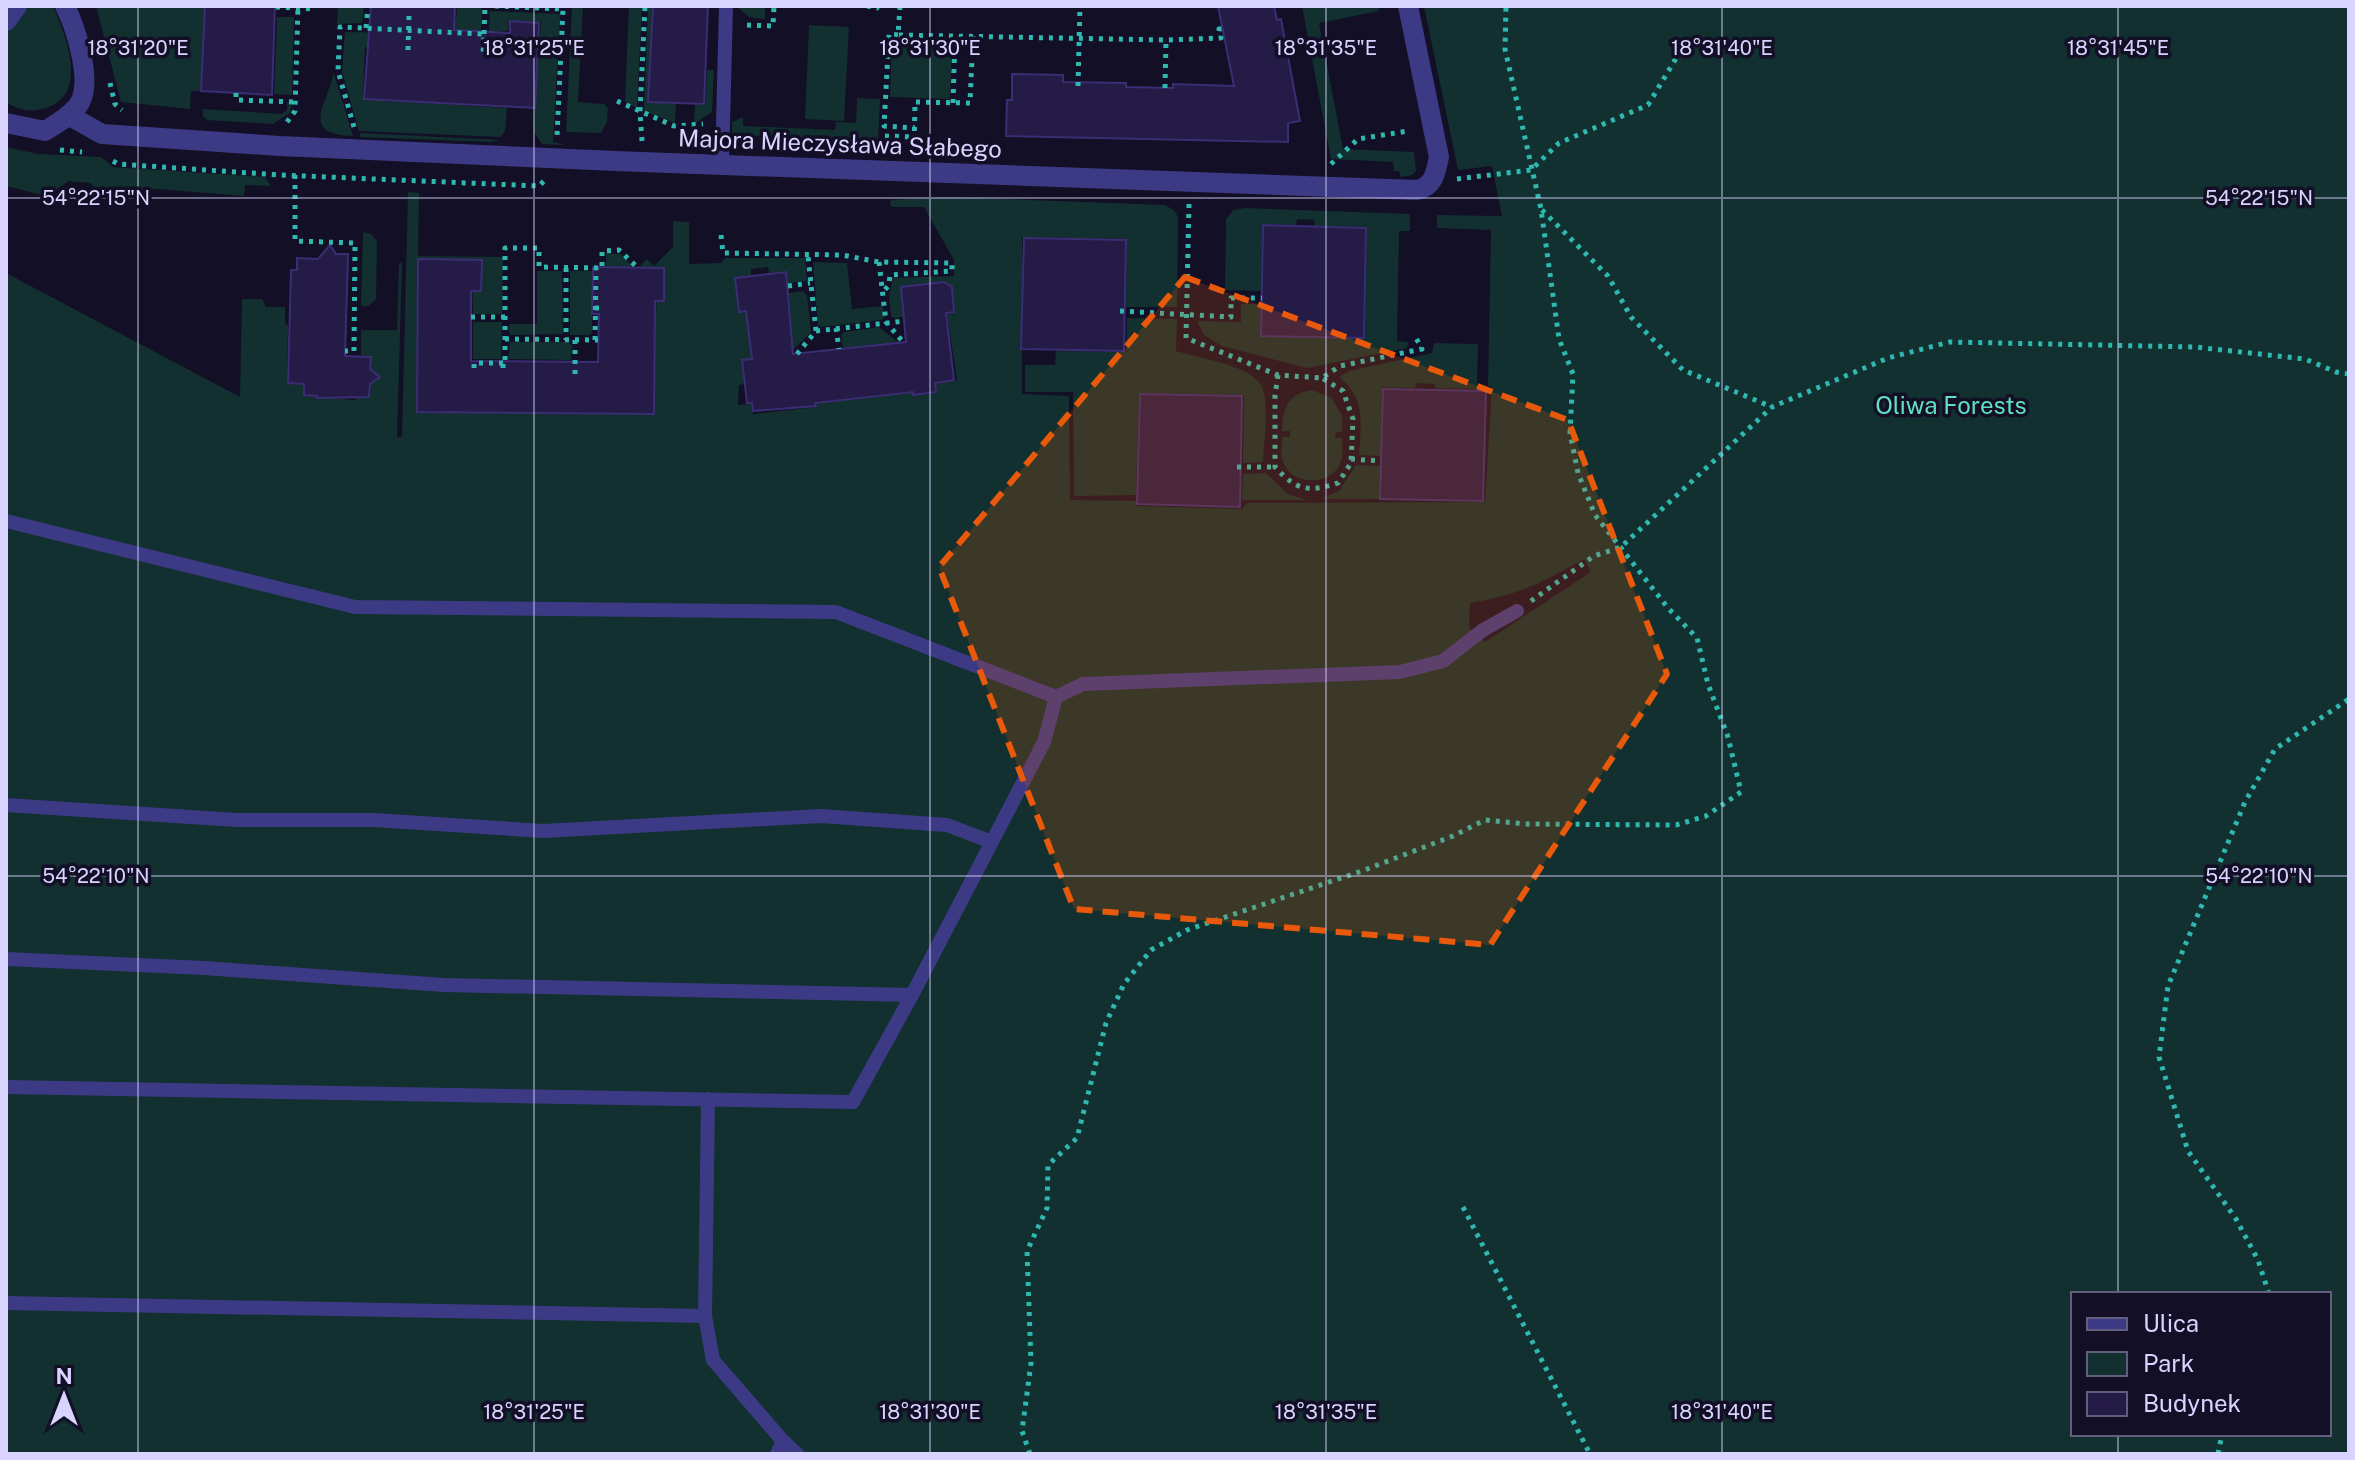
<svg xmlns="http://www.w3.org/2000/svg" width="2355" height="1460" viewBox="0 0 2355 1460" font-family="'Public Sans',sans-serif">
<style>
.green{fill:#12302f;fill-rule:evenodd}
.building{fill:#241b47;stroke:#3b2d73;stroke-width:2}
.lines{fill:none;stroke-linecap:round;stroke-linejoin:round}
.path{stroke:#2fb8b0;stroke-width:5;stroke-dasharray:4 6;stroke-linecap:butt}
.lane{stroke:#3d3a85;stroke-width:14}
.street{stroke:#3d3a85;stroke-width:20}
.marked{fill:#e8590c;fill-opacity:0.2;stroke:#e8590c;stroke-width:6;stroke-dasharray:16 10;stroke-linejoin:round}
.ticks{fill:none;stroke:#d9d4ff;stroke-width:2;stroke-opacity:0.45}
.labels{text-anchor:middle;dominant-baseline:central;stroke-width:7;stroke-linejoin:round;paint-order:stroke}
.street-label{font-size:24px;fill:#d9d4ff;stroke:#130f26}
.park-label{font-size:24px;fill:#5fe0c0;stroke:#130f26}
.ticks-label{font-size:20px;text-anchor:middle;fill:#d9d4ff;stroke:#130f26;stroke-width:7;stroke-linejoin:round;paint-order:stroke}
</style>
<rect width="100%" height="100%" fill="#130f26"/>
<path class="green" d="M28,6H53C66,36 91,97 42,109C29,113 17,109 6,102V33Z
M96,6H205L201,91H191L190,109L121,102Z
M338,6H364L362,23L337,24Z
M457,6H482L481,31L417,28V18L456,20Z
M572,6H583L578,102L604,104L608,108L607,122L601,133L566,132Z
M629,6H642L637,108L625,102Z
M648,6H652L648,102L676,104L675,123L644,111Z
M736,6H765V19L749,17Z
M1302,6H1378L1379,11L1319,23L1343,149L1414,152L1416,171L1412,175L1401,177L1399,171H1394L1393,162L1331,159Z
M1424,6H2349V1454H6V273L240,397L242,299H262L266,307H285V324L288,325L287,383L304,384V396L355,400L356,397H370L371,356L361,355V330H397L399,263H402L397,437H402L408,192L419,193L418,256L503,257L502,314H473L472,270L418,412L621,414L647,318L656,317L657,280L606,279V253L621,254L636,270L647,259L654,266L673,247V221L689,222V264L721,263L725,258H805L807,281L788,283L786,271L769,273L768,267L751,269V275L735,277L738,312H746L751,359L741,360L744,384L739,385L738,405L751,404L753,414L817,407L816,397L848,393L849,400L884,396V389L911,386L913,396L936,393L935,383L957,380L947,314L955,313L952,287L944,281L901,286L903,317L894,318L891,316L889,296L893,278L954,276V260L924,207H892L890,204L891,200L948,197L1165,205L1174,210L1178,217L1177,307H1126L1127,239L1022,237V394L1069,396L1070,500L1136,501V506L1242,509L1247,503L1485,502L1492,387L1488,386L1491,230L1437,228V215L1502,216L1492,166L1458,170ZM1584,559L1591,572L1485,642L1469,628L1470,603C1519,595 1541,583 1584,559ZM2073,1294H2329V1434H2073Z
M490,11L560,14L553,142L566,145L542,144L533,131L541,22L509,21L508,31H489Z
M277,17H294L292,95L274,94Z
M809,25L849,27L844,121L805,119Z
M345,32L402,33L401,49L365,47L363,100L507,108L505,131L501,137L359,131L342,72Z
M892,39L952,41L950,99L890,97Z
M707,70H714L712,112L694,124L695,105H705Z
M333,74H334L353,136C297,134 329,103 333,74Z
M857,98L880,99L878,141L732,135V122L743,117V126L835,130L836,122L856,123Z
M287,102L292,103L290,113L273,124L207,120L203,116V109L282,114L287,110Z
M360,134V133L499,140L492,142L360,137Z
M6,147L38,154L101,157L113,167L265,177L271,186L245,185L244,196L145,188L120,197L99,192L90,183L69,181L46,196L6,186Z
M1245,208L1410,214V231H1399L1397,341L1408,342L1407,348L1307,368L1222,346L1204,335L1197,321L1241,322V304H1260V337L1365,338L1367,227L1315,226L1314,220L1297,219L1296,225L1262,224L1261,291L1225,290L1226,219L1233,210Z
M363,232L371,234L377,241L376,299L369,306H361Z
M813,262L847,263L852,309L883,306L884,317L882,320L821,327L818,325Z
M537,271H562L563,334L511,335L509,333V324H537Z
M570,271H592V333L589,335H570Z
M803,291L807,295L811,332L793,350L789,293Z
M1127,318L1177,319L1176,351C1198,358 1252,365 1262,387C1269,403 1264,443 1263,462L1243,463L1244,395L1139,393L1136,495L1074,496L1073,392H1025V365H1055L1056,351L1126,352Z
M473,322H502L501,359H473Z
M879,327L898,342L843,348L841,335L844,332Z
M510,342H568L572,345L571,360L508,359Z
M1434,343L1478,344L1477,389L1435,388V384L1416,383L1415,388L1382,387L1381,456L1359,455C1361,424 1366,397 1339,377L1349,371L1432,353Z
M1311,390L1331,397L1342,416V432H1336L1335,438H1342C1342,446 1344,456 1340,464C1330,486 1292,486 1283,462C1280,455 1282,445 1282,437H1290V431H1282C1282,409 1288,394 1311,390Z
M1356,465L1380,466L1379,499H1321L1339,491Z
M1266,473L1288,494L1306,500H1242L1243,474Z"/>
<path class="building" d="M205,6H275L272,95L201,91Z
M371,6H455L454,30L510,33V21L539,23L535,108L364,99Z
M653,6H708L704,104L648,102Z
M1218,6H1274L1277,20L1281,19L1300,121L1288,123V142L1006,136L1007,100H1012V74L1063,75V82L1126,83V87L1173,88V84L1234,86Z
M1263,225L1366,228L1364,338L1261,336Z
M1024,238L1126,240L1124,351L1021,349Z
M330,245L336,254H348L345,356L371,357L370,369L380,377L370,384L369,397L317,398V396L304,395V384L288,383L291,270H297V258L318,259Z
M418,259L482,260L481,291H471V361L598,362L599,314H592L593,267L664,268V301H655L654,414L417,412Z
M786,272L793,354L906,342L901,287L944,282L952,287L954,312L946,313L954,380L935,383L936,392L913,395V392L815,403L816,406L753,411L752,403H747L742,360L752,359L746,311L739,312L735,278Z
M1383,389L1486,391L1483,501L1380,499Z
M1140,394L1242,396L1240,507L1137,504Z"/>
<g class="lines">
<path class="path" d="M495,6L563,9L557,136
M867,6L877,8V6
M900,6L898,35L1166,40L1221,38L1219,29L1227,28
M276,7L313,9
M747,25L773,26L774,6
M366,28L368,6
M484,34L485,6
M898,35L889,34L884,126L915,128
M408,50L409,15
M110,83L115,104L122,110
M1078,86L1080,6
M1165,88L1166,40
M236,93V100L295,102
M617,101L674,126L703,124
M953,103L955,36
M287,122L295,111L298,6
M354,127L338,71L340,27L484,34L483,54
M642,141L640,112L645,6
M883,145L884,136L914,137
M60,150L82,152
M914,151L915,102L970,103L973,36
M113,161L118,164L280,175L539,186L544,181
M1331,164L1358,139L1408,131
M295,175V241L355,243L354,351H345
M1457,179L1531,170L1559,143L1648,105L1681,50
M1189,204L1186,338L1278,375L1322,378L1340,366L1422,349L1416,338
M1542,210L1608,276L1631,317L1683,370L1772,407
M721,235L723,253L842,255L879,262L952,263V271L890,275L889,285L883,292
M879,262L886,322L903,342
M566,268V340
M788,286L810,283
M595,308H604
M1120,311L1231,317V298H1262
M471,317H505
M836,328L839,349
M816,331L905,321
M505,339L598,340
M575,340V378
M595,340L596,268
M797,354L816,331L808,256
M474,368V363H503
M503,368V363H505V248H539V267L602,268V251L619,250L637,267
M1278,375L1275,395V467C1296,490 1308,493 1338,483L1351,463L1353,419L1343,391L1322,378
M1351,459L1381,461
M1237,467H1275
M1531,601L1594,556L1621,547L1772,407L1888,358L1950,342L2195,347L2305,359L2336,372L2349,374
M1463,1207L1590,1454
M2269,1294L2258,1260L2236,1219L2188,1151L2159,1057L2168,986L2245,802L2275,749L2349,699
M1030,1454L1022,1431L1031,1363L1027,1251L1047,1208L1048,1165L1077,1138L1106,1023L1124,984L1151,950L1187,930L1362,871L1453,836L1485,820L1525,824L1676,825L1706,816L1741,792L1728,737L1708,684L1697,638L1668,608L1595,515L1578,473L1570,433L1573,374L1559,339L1541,209L1505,49L1506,6
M2218,1454L2222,1434"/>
<path class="lane" d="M722,164L726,6
M6,521L355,607L836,612L1056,697L1083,684L1400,672L1443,661L1483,630L1517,611
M6,805L237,820H374L543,831L821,816L947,825L992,842
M6,959L204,968L444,985L912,995
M6,1087L853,1102L912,995L1044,742L1056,697
M708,1099L705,1316L713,1360L783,1441
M6,1303L705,1316
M777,1454L783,1441L797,1454"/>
<path class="street" d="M6,21L17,6
M68,115L102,134L280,146L615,161L1417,190C1434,187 1436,171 1439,157L1408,6
M6,123L45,131C57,123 77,113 82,98C90,74 76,28 65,6"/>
</g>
<path class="marked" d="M1185,277L1568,420L1667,674L1490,945L1074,909L939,567Z"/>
<path class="ticks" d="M138,6V1454M534,6V1454M930,6V1454M1326,6V1454M1722,6V1454M2118,6V1294M6,198H2349M6,876H2349M2118,1434V1454"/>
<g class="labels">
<g class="street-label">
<text transform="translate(840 143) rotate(2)">Majora Mieczysława Słabego</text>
</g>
<g class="park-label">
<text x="1951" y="405">Oliwa Forests</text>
</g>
</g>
<g class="ticks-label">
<text x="138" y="55">18°31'20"E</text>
<text x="534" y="55">18°31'25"E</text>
<text x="930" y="55">18°31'30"E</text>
<text x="1326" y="55">18°31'35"E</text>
<text x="1722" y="55">18°31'40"E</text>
<text x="2118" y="55">18°31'45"E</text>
<text x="96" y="205">54°22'15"N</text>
<text x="2259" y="205">54°22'15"N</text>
<text x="96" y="883">54°22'10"N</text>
<text x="2259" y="883">54°22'10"N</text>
<text x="534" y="1419">18°31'25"E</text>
<text x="930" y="1419">18°31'30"E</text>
<text x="1326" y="1419">18°31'35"E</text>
<text x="1722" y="1419">18°31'40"E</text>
</g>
<rect width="2355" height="1460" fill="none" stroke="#d9d4ff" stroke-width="16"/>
<rect x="2071" y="1292" width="260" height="144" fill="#130f26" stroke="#625e7d" stroke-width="2"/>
<rect x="2087" y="1318" width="40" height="12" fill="#3d3a85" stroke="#625e7d" stroke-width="2"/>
<text x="2143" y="1332" font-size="24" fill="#d9d4ff">Ulica</text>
<rect x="2087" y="1352" width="40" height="24" fill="#12302f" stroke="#625e7d" stroke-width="2"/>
<text x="2143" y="1372" font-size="24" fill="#d9d4ff">Park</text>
<rect x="2087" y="1392" width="40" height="24" fill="#241b47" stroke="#625e7d" stroke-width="2"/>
<text x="2143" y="1412" font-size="24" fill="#d9d4ff">Budynek</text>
<g transform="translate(64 1396)" stroke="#130f26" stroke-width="6" paint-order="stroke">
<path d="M0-6L14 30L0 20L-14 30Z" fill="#d9d4ff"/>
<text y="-12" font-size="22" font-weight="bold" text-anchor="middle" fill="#d9d4ff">N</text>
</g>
</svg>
